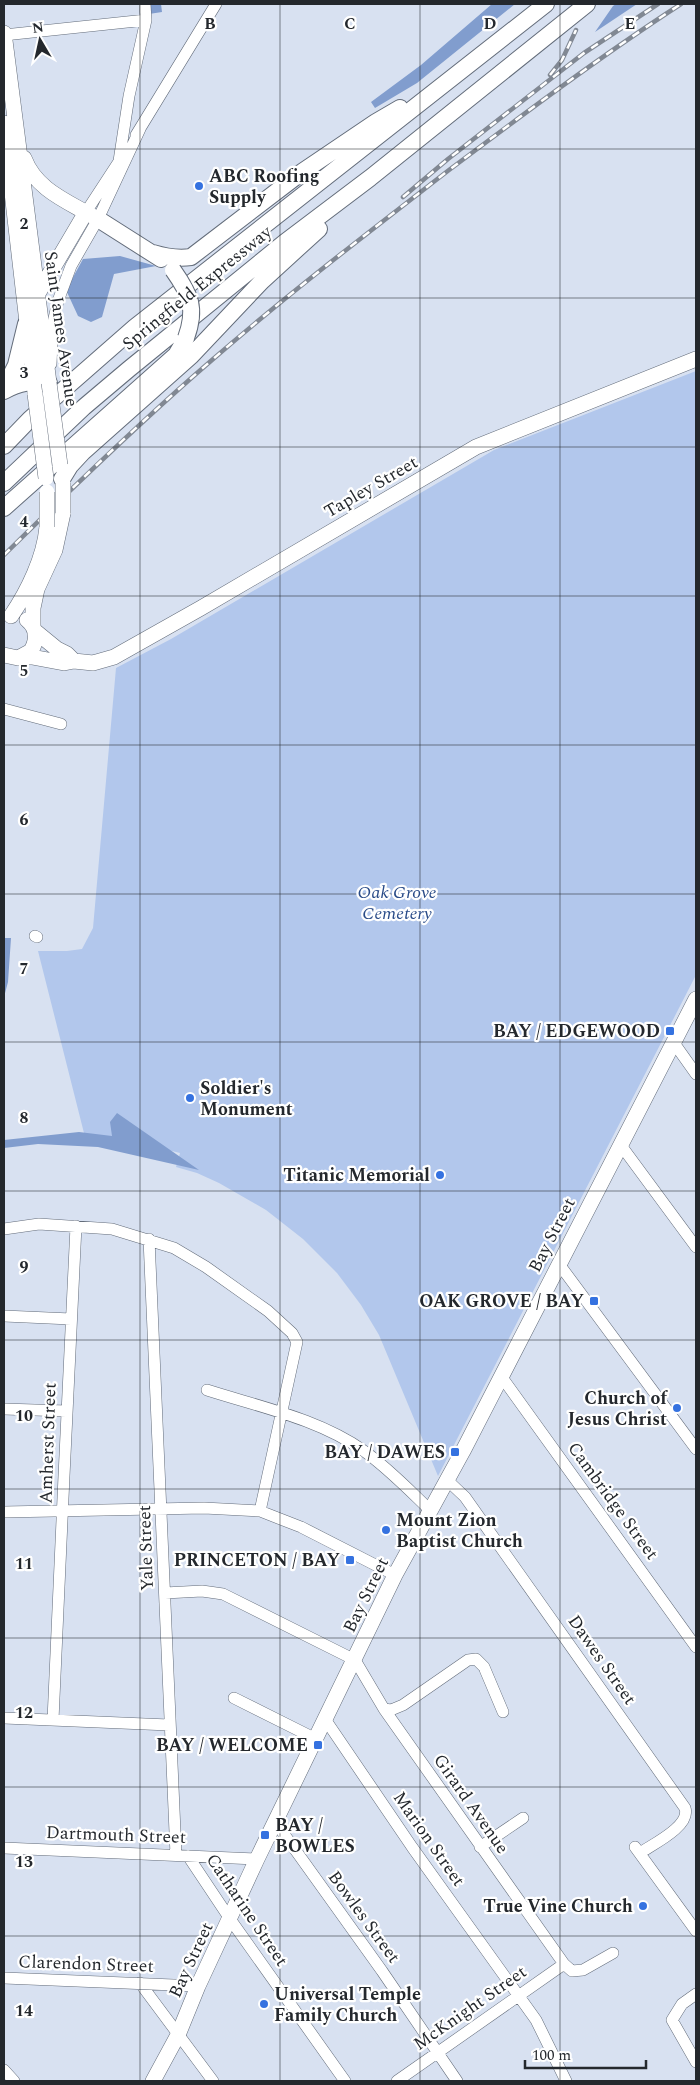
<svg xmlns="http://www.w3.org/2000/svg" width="700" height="2085" viewBox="0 0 700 2085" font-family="Spectral,serif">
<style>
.green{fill:#b2c7ec}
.forest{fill:#819dce}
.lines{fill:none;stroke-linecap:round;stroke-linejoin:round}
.minor-casing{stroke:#636c7a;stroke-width:12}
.major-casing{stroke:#636c7a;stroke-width:16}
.highway-casing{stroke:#636c7a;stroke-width:18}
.minor{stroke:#fff;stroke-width:11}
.major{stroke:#fff;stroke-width:15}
.highway{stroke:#fff;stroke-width:16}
.rail-casing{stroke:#818893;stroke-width:4.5}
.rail{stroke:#fff;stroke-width:2.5;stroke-dasharray:8;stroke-linecap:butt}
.major-bridge-casing{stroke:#636c7a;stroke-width:16;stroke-linecap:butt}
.highway-bridge-casing{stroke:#636c7a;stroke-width:18;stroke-linecap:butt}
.major-bridge{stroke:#fff;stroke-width:15}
.highway-bridge{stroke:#fff;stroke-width:16}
.grid{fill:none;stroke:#24282d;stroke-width:1;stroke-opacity:0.55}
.poi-dot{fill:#3572e0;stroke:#fff;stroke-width:2}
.labels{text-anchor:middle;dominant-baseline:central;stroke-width:4.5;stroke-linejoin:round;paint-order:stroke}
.poi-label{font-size:18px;font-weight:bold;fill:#24282d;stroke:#fff;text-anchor:end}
.street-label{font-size:18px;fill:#24282d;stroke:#fff}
.park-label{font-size:18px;font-style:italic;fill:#294b88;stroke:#fff}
.grid-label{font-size:16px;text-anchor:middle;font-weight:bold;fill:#24282d;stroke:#fff;stroke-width:4.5;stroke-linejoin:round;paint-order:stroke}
</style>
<rect width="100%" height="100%" fill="#d8e1f1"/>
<path class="green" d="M696,371V975L438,1476L379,1335L361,1305L337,1273L303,1239L266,1210L219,1183L197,1173L176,1167L180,1153L164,1149L85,1137L38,951H67L82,949L93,928L116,668L171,639L494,450Z"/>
<path class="forest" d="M148,4H161L162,12L149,14Z
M492,4H515L417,83L375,108L371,102L421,65Z
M616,4H637L595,32L613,6Z
M120,256L156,266L114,274L102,317L91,322L78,316L66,290L83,259Z
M4,938H11L8,982L4,997Z
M117,1113L199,1170L98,1147L38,1144L4,1148V1140L79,1132L112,1136L110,1122Z"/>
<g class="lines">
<defs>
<path id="minor" d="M4,35L146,20
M136,135L216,4
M119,161L129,96L146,20L145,4
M86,212L118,163
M51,364L53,323L58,301L71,266L98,219L140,129
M4,709L61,724
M35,936L37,937
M674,1043L696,1074
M620,1144L696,1247
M4,1229L39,1224L112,1229L174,1248L206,1267L268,1311L292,1333L297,1342L260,1511
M149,1239L176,1855
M559,1264L696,1449
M4,1316L71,1319
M501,1376L696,1647
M207,1390C260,1407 319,1419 364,1451C388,1468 409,1490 430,1510
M4,1409L66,1411
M446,1479L465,1497L685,1808C691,1826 653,1844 640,1853
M4,1512L204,1508L260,1511L301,1527L395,1575
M165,1593L202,1591L223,1594L355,1660L384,1709L564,1964L572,1971L583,1970L613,1953
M234,1698L316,1739
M384,1709L391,1710L403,1705L468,1660L476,1659L484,1667L503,1712
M4,1718L169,1725
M325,1719L412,1847L536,2020L566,2081
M53,1720C61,1555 67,1391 76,1226
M276,1823L382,1971L457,2081
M480,1847L523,1818
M635,1847L696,1931
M4,1848L257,1859
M188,1856L230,1919L345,2081
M4,1978L198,1986
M140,1983L213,2081
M696,1994L682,2004L672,2020L696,2062
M4,2070L14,2081
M397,2081L564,1964"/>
<path id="major" d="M4,33L49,383
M4,123L35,392
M24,158C36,190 67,201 94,217
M36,297L86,212
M11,616C28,591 44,558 47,527
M33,625V608L37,589L55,550L63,513
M35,631L57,649L67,654L74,661
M4,655L18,658L31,651C38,639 37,628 27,620
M22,657H32L64,663L74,661L93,663L114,657L201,608L476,447L696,359
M153,2081L178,2035L198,1986L257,1859L395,1575L463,1451L696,999"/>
<path id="highway" d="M98,219L161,259
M153,253C166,257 177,259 191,257L302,172L376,122L400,108
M4,389L16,365L26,324
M4,391C20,382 31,381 49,383
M4,446L30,419L135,327L546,4
M62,479L70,466L83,452L191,356L262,281L319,229
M4,483L84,407L129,369L284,243L370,178L587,4
M4,508L176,355L186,338"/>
</defs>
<use href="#minor" class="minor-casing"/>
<use href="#major" class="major-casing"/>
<use href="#highway" class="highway-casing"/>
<use href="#minor" class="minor"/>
<use href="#major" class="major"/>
<use href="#highway" class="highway"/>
<defs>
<path id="rail" d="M550,75L562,60L576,30
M403,197L448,159L584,53L658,4
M4,555C72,488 140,422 212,360C289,293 369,232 449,170C525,113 601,56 681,4"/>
</defs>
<use href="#rail" class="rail-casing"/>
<use href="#rail" class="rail"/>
<defs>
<path id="major-bridge" d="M49,383L60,465
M35,394L46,478
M63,483V513
M47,527V492"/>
<path id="highway-bridge" d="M173,270C190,294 197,308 186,338"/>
</defs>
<use href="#major-bridge" class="major-bridge-casing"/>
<use href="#highway-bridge" class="highway-bridge-casing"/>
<use href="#major-bridge" class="major-bridge"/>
<use href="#highway-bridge" class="highway-bridge"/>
</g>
<path class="grid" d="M140,4V2081M280,4V2081M420,4V2081M560,4V2081M4,149H696M4,298H696M4,447H696M4,596H696M4,745H696M4,894H696M4,1042H696M4,1191H696M4,1340H696M4,1489H696M4,1638H696M4,1787H696M4,1936H696"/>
<g class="poi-dot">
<circle cx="199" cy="186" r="5"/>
<rect x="665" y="1026" width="10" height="10" rx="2.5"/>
<circle cx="190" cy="1098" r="5"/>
<circle cx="440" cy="1175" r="5"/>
<rect x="589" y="1296" width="10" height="10" rx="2.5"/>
<circle cx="677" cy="1408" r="5"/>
<rect x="450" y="1447" width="10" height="10" rx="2.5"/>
<circle cx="386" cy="1530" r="5"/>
<rect x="345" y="1555" width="10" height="10" rx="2.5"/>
<rect x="313" y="1740" width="10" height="10" rx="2.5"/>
<rect x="260" y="1830" width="10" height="10" rx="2.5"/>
<circle cx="643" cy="1906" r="5"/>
<circle cx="264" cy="2004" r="5"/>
</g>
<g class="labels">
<g class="poi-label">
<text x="209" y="176" text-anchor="start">ABC Roofing<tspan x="209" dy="21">Supply</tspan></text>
<text x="660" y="1031">BAY / EDGEWOOD</text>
<text x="200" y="1088" text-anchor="start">Soldier's<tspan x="200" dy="21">Monument</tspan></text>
<text x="430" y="1175">Titanic Memorial</text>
<text x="584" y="1301">OAK GROVE / BAY</text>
<text x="667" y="1398">Church of<tspan x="667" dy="21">Jesus Christ</tspan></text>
<text x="445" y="1452">BAY / DAWES</text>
<text x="396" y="1520" text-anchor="start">Mount Zion<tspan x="396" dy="21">Baptist Church</tspan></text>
<text x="340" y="1560">PRINCETON / BAY</text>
<text x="308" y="1745">BAY / WELCOME</text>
<text x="275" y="1825" text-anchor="start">BAY /<tspan x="275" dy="21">BOWLES</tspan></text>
<text x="633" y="1906">True Vine Church</text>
<text x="274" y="1994" text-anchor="start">Universal Temple<tspan x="274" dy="21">Family Church</tspan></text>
</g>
<g class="street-label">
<text transform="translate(197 288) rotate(-39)">Springfield Expressway</text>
<text transform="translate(61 329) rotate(82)">Saint James Avenue</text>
<text transform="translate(371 487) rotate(-30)">Tapley Street</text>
<text transform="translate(552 1235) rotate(-63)">Bay Street</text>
<text transform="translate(48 1443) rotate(-88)">Amherst Street</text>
<text transform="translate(613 1501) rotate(54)">Cambridge Street</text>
<text transform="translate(146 1548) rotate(-92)">Yale Street</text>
<text transform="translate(366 1595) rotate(-64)">Bay Street</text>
<text transform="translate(602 1660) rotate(55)">Dawes Street</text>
<text transform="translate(471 1804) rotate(55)">Girard Avenue</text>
<text transform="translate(116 1835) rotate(2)">Dartmouth Street</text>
<text transform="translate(429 1839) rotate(55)">Marion Street</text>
<text transform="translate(247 1910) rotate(56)">Catharine Street</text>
<text transform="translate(364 1917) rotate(54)">Bowles Street</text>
<text transform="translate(191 1960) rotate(-65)">Bay Street</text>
<text transform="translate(86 1964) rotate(2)">Clarendon Street</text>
<text transform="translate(470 2008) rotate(-35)">McKnight Street</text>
</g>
<g class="park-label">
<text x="397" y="892">Oak Grove<tspan x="397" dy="21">Cemetery</tspan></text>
</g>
</g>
<g class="grid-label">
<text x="210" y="29">B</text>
<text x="350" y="29">C</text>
<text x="490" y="29">D</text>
<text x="630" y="29">E</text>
<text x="24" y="229">2</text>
<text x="24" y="378">3</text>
<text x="24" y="527">4</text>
<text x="24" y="676">5</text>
<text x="24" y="825">6</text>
<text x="24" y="974">7</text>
<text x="24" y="1123">8</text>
<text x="24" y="1272">9</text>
<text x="24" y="1421">10</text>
<text x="24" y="1569">11</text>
<text x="24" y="1718">12</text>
<text x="24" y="1867">13</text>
<text x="24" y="2016">14</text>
</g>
<rect width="700" height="2085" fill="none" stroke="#24282d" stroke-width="10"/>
<g transform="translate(40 40) rotate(351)" stroke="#ffffff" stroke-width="4" paint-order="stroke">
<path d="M0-4L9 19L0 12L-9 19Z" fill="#24282d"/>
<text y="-8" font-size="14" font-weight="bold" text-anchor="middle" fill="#24282d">N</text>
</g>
<path d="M525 2060v8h121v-8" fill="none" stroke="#24282d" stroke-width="2.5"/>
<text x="532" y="2060" font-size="15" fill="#24282d" stroke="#ffffff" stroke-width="4" paint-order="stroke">100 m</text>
</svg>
